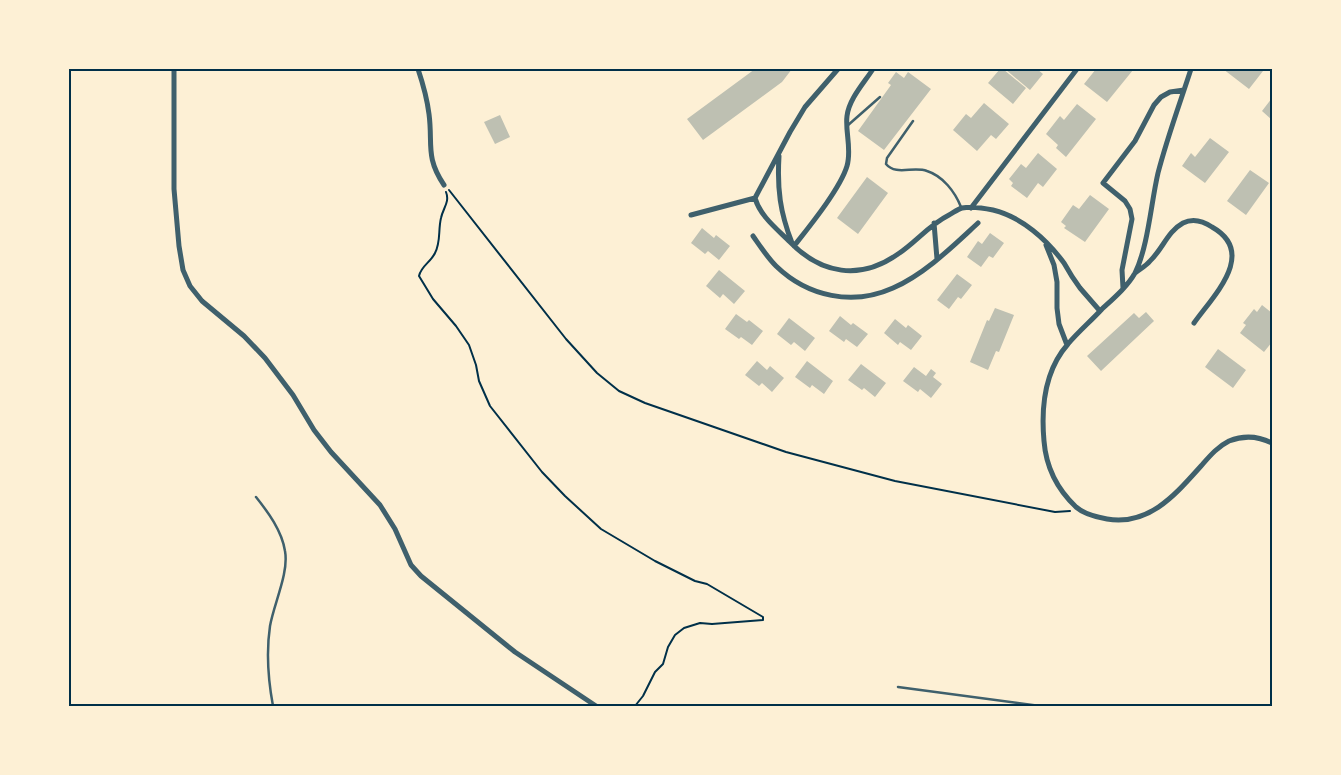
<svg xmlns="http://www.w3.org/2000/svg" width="1341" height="775" viewBox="0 0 1341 775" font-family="'Fira Sans',sans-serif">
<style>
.building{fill:#bec0b2}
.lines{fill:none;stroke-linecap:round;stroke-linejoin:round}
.path{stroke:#003049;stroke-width:2}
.service{stroke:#3f606c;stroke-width:2.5}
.minor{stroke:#3f606c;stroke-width:5}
.neatline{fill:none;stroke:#003049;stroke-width:2}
</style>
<rect width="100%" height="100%" fill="#fdf0d5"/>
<path class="building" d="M755,69H792L782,82L703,140L687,119Z
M1000,69H1003L1026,88L1013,104L988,83Z
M1005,69H1037L1043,74L1030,90Z
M1096,69H1132L1133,70L1107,102L1084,84Z
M1223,69H1261L1263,71L1249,89Z
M896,72L904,78L908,72L931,89L884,150L858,131L891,85L888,83Z
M1272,98V120L1262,111Z
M984,103L1009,124L996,139L991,135L977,151L953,130L966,114L971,118Z
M1077,104L1096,119L1066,157L1056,148L1058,145L1046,134L1060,116L1064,120Z
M500,115L510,137L495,144L484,122Z
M1210,138L1229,152L1205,183L1182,166L1191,153L1195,157Z
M1038,153L1057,169L1043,187L1038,183L1027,198L1011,186L1013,183L1009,179L1021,164L1026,168Z
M1250,170L1269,183L1246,215L1227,201Z
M867,177L888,193L858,234L837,218Z
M1090,195L1109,209L1085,242L1064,228L1066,226L1061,222L1073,205L1079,209Z
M702,228L714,238L716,235L730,246L719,260L708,251L705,254L691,243Z
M990,233L1004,243L993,258L989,256L981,267L967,257L978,241L982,244Z
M719,270L745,291L734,304L723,294L720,298L706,286Z
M957,274L972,285L961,299L958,297L949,309L937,300Z
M1262,305L1272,313V342L1264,352L1240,333L1246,325L1243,323L1254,309L1257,312Z
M995,308L1014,315L999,352L996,351L988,370L970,362L987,320L989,321Z
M1146,312L1154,321L1101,371L1087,356L1134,313L1139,318Z
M736,314L747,322L749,320L763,331L752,345L741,337L739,339L725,329Z
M840,316L851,325L853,323L868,334L857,347L846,339L844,342L829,331Z
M789,318L815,338L805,351L794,342L791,345L777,334Z
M895,319L906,328L908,325L922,336L911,350L900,342L898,345L884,333Z
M1218,349L1246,370L1233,388L1205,367Z
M757,361L767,370L770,366L784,378L772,392L762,383L759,386L745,375Z
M807,361L833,381L824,394L812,385L810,388L795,377Z
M861,364L886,383L875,397L864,388L862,390L848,380Z
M914,367L926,376L931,369L936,373L933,377L942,384L931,398L920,389L918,392L903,381Z"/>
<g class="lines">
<path class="path" d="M449,190L566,339L597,373L619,391L645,403L786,452L895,481L1055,512L1070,511
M446,192C450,202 443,208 441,218C438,230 441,242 435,253C431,262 421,266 419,276L433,299L456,326L469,345L476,365L479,381L490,406L542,472L565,496L601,529L655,561L695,581L707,584L763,617V620L712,624L700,623L684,628L675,635L668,647L663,664L655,672L643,696L635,706"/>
<path class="service" d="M913,121L887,158L886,164C896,176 913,166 927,171C943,176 955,192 961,207
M847,126L880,97
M256,497C268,512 282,531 285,551C289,573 274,603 270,626C266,653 268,679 273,706
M898,687L1040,706"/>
<path class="minor" d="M174,69V189L179,246L183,270L190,286L202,301L244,336L265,358L293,395L314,430L331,452L380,505L395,529L411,565L421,576L515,652L596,706
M418,69C423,84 427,98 429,114C433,144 425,157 444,185
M838,69L805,107L790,132L755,198C760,216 777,229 790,242C821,274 860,281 898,254C916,242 929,225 949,215C953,213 958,209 962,208C971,206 984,208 993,210C1022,217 1047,240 1064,263C1069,272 1074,280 1080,288C1087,296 1094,304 1100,311
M1191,69C1180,103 1167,138 1158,173C1151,203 1148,247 1135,273C1127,287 1114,298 1102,309C1091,321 1078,332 1068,344C1045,370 1041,408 1044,441C1046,467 1057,489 1076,507C1084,514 1096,517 1107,519C1149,526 1175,495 1201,466C1209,457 1217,447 1229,441C1244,435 1258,436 1272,443
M779,156C777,189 780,212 792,243
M971,208L1077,69
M691,215L755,198
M934,223L937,259
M753,236C760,246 767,257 776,266C808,297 853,306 893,288C925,274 953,246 978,223
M1046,245L1054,265L1057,282V308L1059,324L1067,345
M794,246C809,227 840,189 847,166C852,149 845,132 847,116C849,99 864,83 873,69
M1135,273C1140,269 1146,266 1150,261C1162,250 1168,231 1183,223C1193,218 1203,221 1212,227C1258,253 1213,296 1194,323
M1123,288L1122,270L1132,219L1130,209L1125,201L1103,183L1135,141L1154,105L1161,97L1170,92L1184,90"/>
</g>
<rect width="1341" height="775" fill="none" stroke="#fdf0d5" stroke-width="140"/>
<rect x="70" y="70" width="1201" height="635" class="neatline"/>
</svg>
